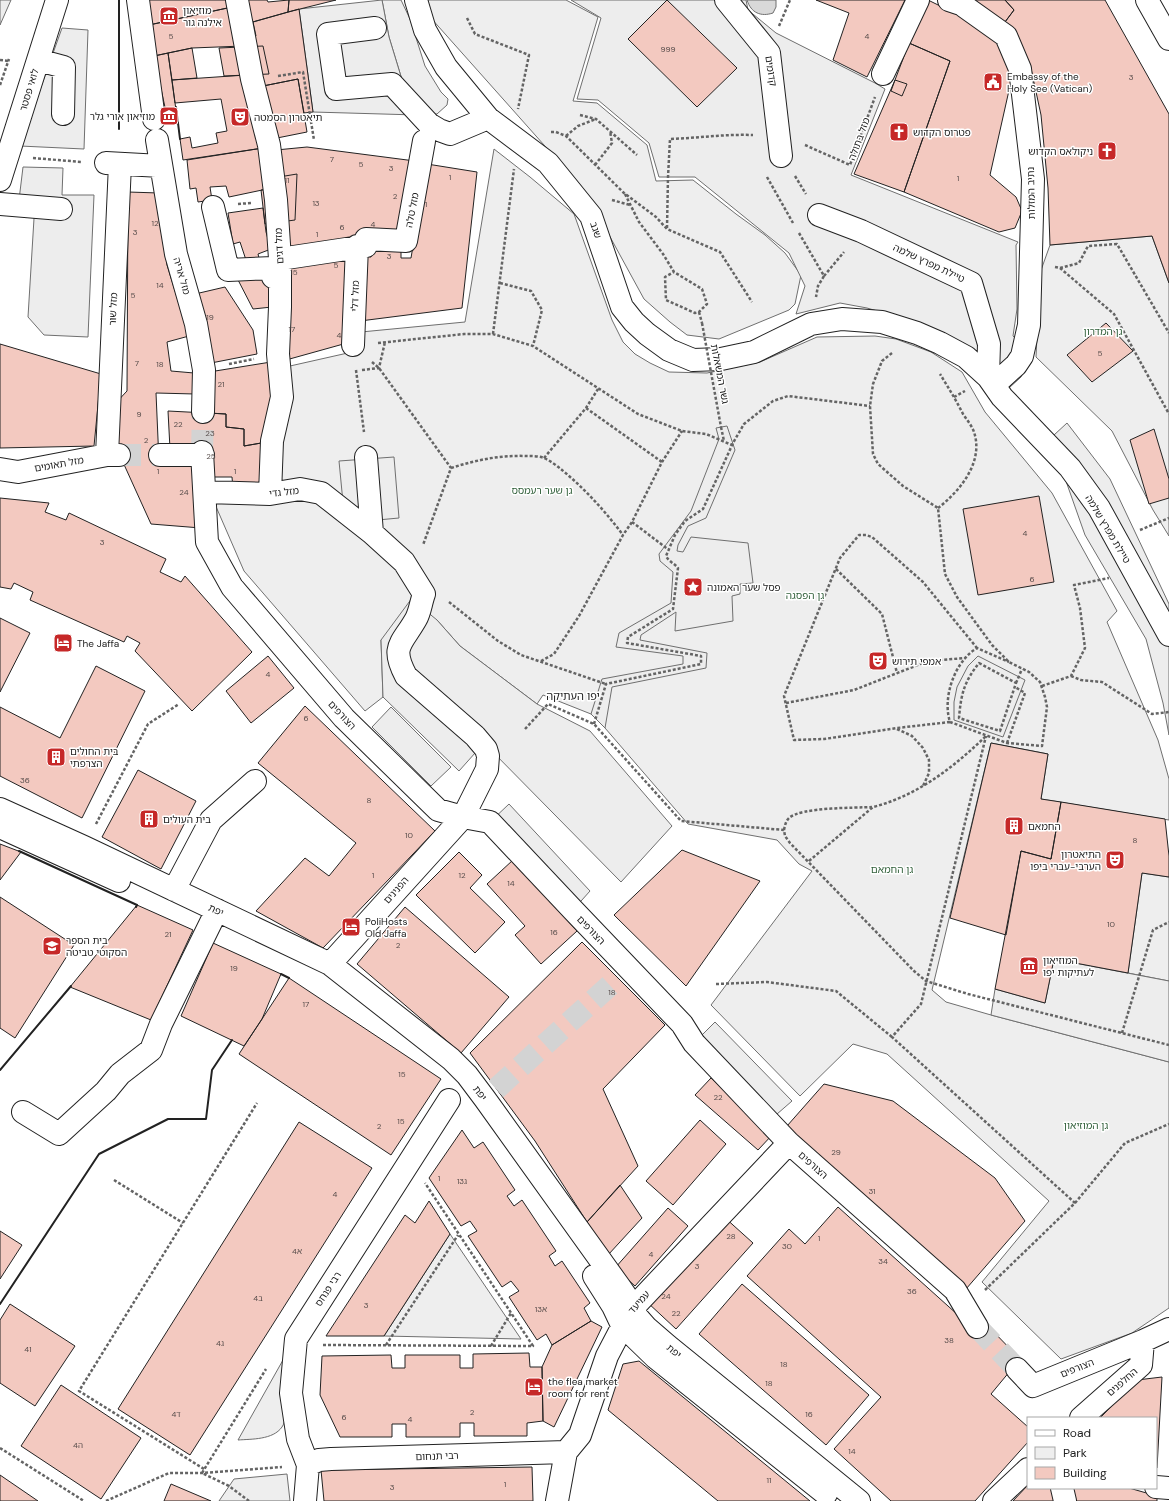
<svg xmlns="http://www.w3.org/2000/svg" width="1169" height="1501" viewBox="0 0 1169 1501" font-family="'DM Sans','Noto Sans Hebrew',sans-serif">
<style>
.green{fill:#eee;stroke:#6f6f6f}
.parking{fill:#ededed;stroke:#6f6f6f}
.water{fill:#d9d9d9;stroke:#6f6f6f}
.building{fill:#f3c9c0;stroke:#222}
.lines{fill:none;stroke-linecap:round;stroke-linejoin:round}
.minor-tunnel{stroke:#d3d3d3;stroke-width:22;stroke-dasharray:22 11;stroke-linecap:butt}
.minor-casing{stroke:#222;stroke-width:24}
.path{stroke:#646464;stroke-width:2.5;stroke-dasharray:3 2;stroke-linecap:butt}
.minor{stroke:#fff;stroke-width:22}
.path-bridge{stroke:#646464;stroke-width:2.5;stroke-dasharray:3 2;stroke-linecap:butt}
.wall{stroke:#222;stroke-width:2}
.labels{text-anchor:middle;dominant-baseline:central;stroke-width:3;stroke-linejoin:round;paint-order:stroke}
.number-label{font-size:8px;fill:#564c4a}
.poi-label{font-size:10px;fill:#222;stroke:#fff;text-anchor:start}
.street-label{font-size:10px;fill:#222;stroke:#fff}
.park-label{font-size:10px;fill:#2f5e38;stroke:#fff}
.neighbourhood-label{font-size:11px;fill:#222;stroke:#fff}
</style>
<rect width="100%" height="100%" fill="#fff"/>
<path class="green" d="M382,0H401L410,19L425,66L441,92L448,99L447,105L437,114H433L403,83L389,37Z
M426,0H566L598,17L573,101L597,103L647,145L656,181L693,180L736,214L765,235L785,253L801,275L795,304L789,310L719,339L687,335L670,322L644,299L585,191L430,17Z
M494,149L530,177L574,214L612,320L623,342L635,354L650,363L669,372L707,373L760,362L817,337L875,336L896,339L931,352L962,372L985,412L1052,493L1117,611L1107,622L1158,740L1169,779V820L1041,799L1048,754L991,743L932,990L946,1002L991,1015L1169,1062V1308L1132,1333L1061,1359L982,1282L1049,1201L887,1054L853,1044L800,1096L711,1005L812,871L799,864L777,840L688,824L605,728L591,714L543,695L537,704L460,646L437,620L381,640L383,697L365,711L244,571L214,502L281,441L290,366L361,350V332L465,322Z
M1152,236L1169,283V536L1153,510L1112,431L1036,357L1040,273L1050,245Z
M1142,873L1169,877V981L1128,973Z
M450,1234L521,1339L384,1336Z
M283,1360C284,1377 291,1414 282,1427C273,1440 251,1439 238,1440Z
M287,1474L290,1501H219L234,1479Z"/>
<path class="parking" d="M0,0H11L0,25Z
M382,0L389,37L403,83L417,115L313,112L299,9Z
M571,0H746L748,10L776,33L875,83L885,89L851,175L1018,242L1016,245L1017,309L1013,336L1024,347L1028,363L1021,377L1009,388L911,321L867,308L840,303L796,314L805,286L789,253L695,177H659L649,143L598,100L577,99L601,18Z
M62,28L88,30L84,149L20,146Z
M23,167L63,168L62,195H94L88,337L44,335L28,317L35,202L19,200Z
M1067,423L1110,479L1169,604V735L1163,703L1146,639L1085,535L1061,467L1041,447Z
M727,426L735,450L706,518L688,526L678,545L677,551L683,552L691,537L748,543L753,583L740,584V594L732,596L733,621L675,631L676,612L641,635L640,640L707,653L706,668L612,687L605,728L591,714L602,679L683,664V656L616,647L619,633L671,603L673,572L660,561L659,554L691,511L719,439L716,428Z
M394,457L399,518L345,523L339,461Z
M415,594L420,606L437,620L460,646L537,704L590,731L672,826L621,882L484,743L459,771L383,697L381,640Z
M978,656L1025,680L1003,737L954,720V702L957,687L968,666Z
M391,707L451,767L431,786L372,727Z
M509,804L590,891L573,910L490,822Z
M1054,959L1169,981V1062L991,1015L995,989L1045,1003Z
M715,1022L792,1101L769,1121L694,1043Z"/>
<path class="water" d="M747,0H776V7L773,13C761,17 751,13 747,0Z"/>
<path class="building" d="M146,0H231L232,7L149,25Z
M244,0H267L268,2L289,0L288,12L249,23Z
M289,0H336L288,12Z
M667,0L737,68L697,107L628,39Z
M816,0H905L867,77L833,60L849,13Z
M928,0L1001,36L1014,68L990,175L1016,197L1022,211L1015,228L999,232L904,192L950,61L909,43Z
M975,0H1005L1014,10L1002,26Z
M1005,0H1105L1169,114V283L1152,236L1050,245L1048,188L1041,115L1030,64L1002,26L1014,10Z
M232,7L243,46L192,48L154,56L149,25Z
M299,9L313,112L304,113L298,79L263,86L251,37L256,36L253,22Z
M909,43L950,61L904,192L854,174L895,80Z
M263,46L269,74L224,76L219,48Z
M192,48L197,78L172,80L168,53Z
M168,53L176,110L166,112L154,56Z
M246,75L263,148L183,160L180,139L190,137L192,148L218,143L216,133L227,131L221,99L175,103L172,80Z
M298,79L307,132L272,139L263,86Z
M895,80L907,84L902,96L891,91Z
M307,147L415,161L400,236L285,253L276,150Z
M263,148L267,189L229,197L226,186L210,187L212,200L198,202L196,188L190,189L187,160Z
M427,164L477,172L462,308L360,321L362,256L371,257L372,246L401,248V258H411Z
M297,174L295,220L265,224L261,190L276,188L279,177Z
M128,192L159,193L167,265L189,336L167,342L171,371L194,373L195,394L156,393L159,462H194L201,528L151,524L112,438V407L127,391Z
M263,208L266,232L271,249L258,254L260,262L248,266L240,242L233,244L228,213Z
M348,250L347,343L286,360L285,266Z
M268,275L272,307L253,309L236,276Z
M225,287L253,330L257,354L211,363L195,294Z
M1106,323L1133,351L1092,382L1067,355Z
M0,344L101,374L94,446L0,448Z
M271,362L275,400L267,442L244,446V429L226,427V414L209,413V372Z
M168,411L226,414V427L244,429V446L267,442L264,490L233,489L232,477H211L170,449Z
M1154,429L1169,479V498L1149,504L1130,440Z
M1039,496L1054,582L978,595L963,509Z
M0,498L49,503L45,512L66,520L69,513L166,559L160,572L181,582L185,576L252,652L192,711L135,651L140,643L127,636L124,642L30,600L33,592L14,583L11,589L0,587Z
M0,618L30,633L0,692Z
M268,656L294,688L251,723L226,691Z
M96,666L145,691L82,818L0,776V707L60,738Z
M305,706L435,831L323,948L256,911L305,858L329,876L356,843L258,763Z
M991,743L1048,754L1041,799L1061,802L1051,859L1021,851L1006,935L950,918Z
M138,770L196,801L161,869L102,837Z
M1061,802L1165,819L1169,856V877L1142,873L1128,973L1054,959L1045,1003L995,989L1021,851L1051,859Z
M0,844L21,852L0,880Z
M682,850L760,881L686,986L614,915Z
M459,852L482,875L470,888L505,922L475,953L416,895Z
M513,860L577,931L541,964L515,935L525,926L487,884Z
M0,897L74,945L15,1038L0,1028Z
M137,905L193,930L151,1020L70,987Z
M405,907L509,997L461,1053L357,964Z
M582,942L665,1025L603,1089L638,1166L587,1222L535,1141L470,1053Z
M213,943L281,974L262,1019L244,1046L181,1016Z
M289,978L441,1079L391,1155L239,1054Z
M711,1078L773,1134L758,1150L695,1095Z
M824,1084L893,1101L995,1178L1025,1221L966,1289L787,1126Z
M700,1120L726,1144L673,1205L646,1181Z
M299,1122L372,1168L190,1455L118,1409Z
M462,1130L474,1148L483,1142L515,1190L507,1196L514,1206L522,1200L556,1251L549,1256L555,1266L562,1261L590,1303L584,1308L591,1321L552,1345L546,1334L537,1340L509,1297L519,1291L511,1281L502,1287L468,1236L477,1231L470,1221L461,1226L429,1178Z
M620,1185L642,1218L608,1255L587,1222Z
M429,1201L450,1234L384,1336H326L405,1215L415,1223Z
M838,1207L978,1333L987,1325L1020,1359L991,1394L1028,1427V1442L975,1501H891L834,1449L881,1397L747,1276L789,1229L805,1244Z
M668,1208L688,1226L635,1286L615,1268Z
M723,1216L753,1243L676,1329L647,1302Z
M0,1231L22,1245L0,1279Z
M742,1284L869,1395L826,1445L699,1334Z
M10,1304L75,1346L35,1406L0,1383V1320Z
M591,1321L602,1327L554,1427L543,1421L542,1367L552,1345Z
M529,1353L530,1367H542L543,1421L527,1423V1436H474V1423H460V1437H406V1424H392V1437H340L320,1395L322,1356L391,1355L392,1368H405V1355H460V1368H473V1354Z
M639,1361L810,1501H718L608,1410L623,1364Z
M1162,1377L1157,1468L1156,1467V1418H1100L1137,1380Z
M61,1385L141,1438L101,1499L21,1446Z
M532,1467L533,1501H324L321,1470Z
M0,1475L38,1501H0Z
M171,1484L211,1501H164Z
M1028,1485V1488H1129L1157,1496V1501H1013Z"/>
<g class="lines">
<path class="minor-tunnel" d="M202,452L203,412
M119,455H160
M496,1089L618,978
M977,1327L1017,1369"/>
<defs>
<path id="minor" d="M138,0L154,119
M237,0L252,79L269,145L276,200L280,259V307L278,354L282,397L272,441L270,494
M416,0L425,30L446,67L488,118L548,163L591,216L622,307L634,322L647,334L669,350L693,360L721,359L754,352L811,324L842,319L882,322L917,333L940,343L966,357L988,377L1002,397L1070,468L1099,508L1169,635
M726,0L769,53L781,156
M949,0L961,4L1006,36L1020,69L1033,179L1029,325L1022,356L1016,365L994,385
M1147,0L1169,39
M375,28L328,34L336,89L392,84L429,124L439,130L450,134L488,118
M38,60L64,67L63,114
M883,74L918,0
M157,140L176,254L196,324L204,370L203,412
M106,163L161,166
M0,180L57,0
M0,204L61,209
M213,207L228,270L273,268V277
M819,215L861,231L971,283L989,344L988,377
M280,259L366,246V239L406,241L424,141
M353,345L357,246
M202,452L207,542L232,587L344,718L438,810L463,817L490,822L573,910L682,1024L694,1043L789,1143L955,1290L977,1327
M107,455L120,164
M160,455H203
M0,469L18,472L107,455H119
M205,492L270,494L300,489L321,493L372,533
M0,809L84,847L330,964L451,1059L467,1075L485,1099L619,1286L626,1296L631,1310L646,1327L668,1346L859,1501
M0,827L119,881
M174,890L211,820L255,781
M330,964L463,817L487,769L488,756L486,749L475,736L406,676C390,646 402,644 416,619C420,612 421,602 424,594L404,562L372,533L366,457
M23,1112L59,1134L106,1091L120,1074L151,1050L161,1024L217,910
M594,1276L613,1306L622,1325L656,1358L826,1494
M1017,1369L1033,1386L1143,1341L1169,1329
M1081,1418L1141,1365L1143,1341
M308,1465L319,1460L331,1459L566,1452
M1156,1487L1169,1488
M1062,1488L1065,1501
M305,1501L308,1465L298,1439L291,1393L296,1339L449,1100
M557,1501L566,1452L580,1435L607,1356L631,1310L789,1143
M994,1501L1028,1469"/>
</defs>
<use href="#minor" class="minor-casing"/>
<path class="path" d="M467,18L475,34L529,55L518,109
M779,26L790,0
M0,60L9,61
M278,76L303,72L314,140
M0,85L9,59
M580,115L596,119L637,155
M551,132H556L566,136L624,193L656,217L667,229L720,252L752,302
M566,136L578,126L596,119
M805,145L850,165L875,97
M33,158L82,162
M595,165L612,143L610,131
M795,176L806,194
M767,177L793,223
M625,194L639,222L663,254L674,272L702,289L707,304L699,312L695,313L666,300L665,277L674,272
M612,200L630,205
M238,204L251,203
M667,228L668,177L670,139C698,138 725,134 753,135
M799,233L824,276L818,286L816,297
M1055,267L1060,268L1114,314L1169,414
M1060,268L1079,263L1088,246L1117,244L1169,333
M824,276L844,252
M500,283L531,291L542,310L533,346
M699,312L702,323
M493,334L514,169
M378,343L464,334H493L533,346L638,414L682,431L706,434L732,445
M892,353L882,361L873,384L870,406L873,454L878,464L903,486L938,508L945,574L957,597L992,645L1009,662L1029,672L1040,682L1045,697L1047,707L1042,746L1007,743L950,722C942,697 955,661 977,648L1009,662
M372,362L379,368L451,468L423,545
M229,364L254,359
M356,370L364,432
M362,370L379,368L385,342
M954,397L965,391
M586,408L662,462
M721,427L724,441
M544,458L586,408L598,389
M451,468C476,460 500,455 526,456C532,456 539,456 544,458C551,461 557,466 562,470C585,489 605,511 623,535
M938,508C960,491 984,462 974,432C972,426 967,420 963,414C956,400 948,387 940,374
M632,522L669,550
M1140,530L1169,518
M836,569L882,614L897,673
M449,602L498,641L521,655L606,684
M541,661L554,654L579,616L623,535L632,522L662,462L682,431
M979,663L1016,683L1000,731L959,718C961,694 964,682 979,663Z
M1071,676L1081,680L1102,682L1152,714L1169,712
M1016,683L1022,669
M1042,686L1071,676L1085,648L1080,608L1074,585L1109,578
M786,703L854,690L928,661L965,658
M950,722L897,728L824,739L794,740L784,696L840,558L859,535H866L872,537L923,582L977,648
M594,724L606,684L701,664V656L627,643L628,637L673,609L678,568C674,563 669,562 666,556L675,535L685,521L703,509L733,443L744,424L773,401L788,396L870,406
M525,729L548,704L594,724L681,821L784,830L785,836L790,843L914,971L926,981L968,994L1169,1045
M897,729L912,736L923,748L929,760V773L923,786
M1007,743L1025,693L1015,687
M96,824L148,724L179,704
M784,830C785,825 786,821 789,818C801,807 855,808 872,807
M809,861L873,807C917,796 954,767 986,736
M716,984L767,982L836,991L892,1037
M1122,1033L1153,930L1169,922
M114,1180L183,1223
M1075,1203L1125,1143L1169,1124
M985,1290L1075,1203L892,1037L921,1004L986,736
M323,1345L533,1346L425,1183
M386,1345L458,1235
M491,1346L511,1313
M0,1448L84,1501
M204,1469L79,1391L257,1103
M106,1501L169,1473H202L282,1467
M249,1501L229,1486L202,1473L266,1369"/>
<use href="#minor" class="minor"/>
<path class="path-bridge" d="M702,323L721,427"/>
<path class="wall" d="M119,0V129
M176,107L180,139
M19,851L137,905L136,907
M281,974L289,978
M0,1070L71,986
M0,1304L99,1154L168,1119H206L212,1070L232,1040"/>
</g>
<defs>
<symbol id="museum-square" viewBox="-11 -11 22 22"><rect x="-9" y="-9" width="18" height="18" rx="4" fill="#c62828" stroke="#fff"/><path d="M0-6L6-3V-2H-6V-3ZM-5-1h2V3h-2ZM-1-1h2V3h-2ZM3-1h2V3H3ZM-6 4H6V6H-6Z" fill="#fff"/></symbol>
<symbol id="civic-square" viewBox="-11 -11 22 22"><rect x="-9" y="-9" width="18" height="18" rx="4" fill="#c62828" stroke="#fff"/><path d="M-.6-6.5H3V-4.5H.6V-3L4-1V1h2V6H-6V1h2V-1L-.6-3ZM-1.2 2.5V6h2.4V2.5Z" fill="#fff"/></symbol>
<symbol id="theatre-square" viewBox="-11 -11 22 22"><rect x="-9" y="-9" width="18" height="18" rx="4" fill="#c62828" stroke="#fff"/><path d="M-5-5.5Q0-4 5-5.5V0Q5 5 0 6Q-5 5-5 0ZM-3.3-2.5H-1v1.5H-3.3ZM1-2.5H3.3v1.5H1ZM-2.8 1Q0 5.5 2.8 1Z" fill="#fff"/></symbol>
<symbol id="church-square" viewBox="-11 -11 22 22"><rect x="-9" y="-9" width="18" height="18" rx="4" fill="#c62828" stroke="#fff"/><path d="M-1.2-6h2.4v3.5h3.3v2.4h-3.3V6h-2.4V-.1h-3.3v-2.4h3.3Z" fill="#fff"/></symbol>
<symbol id="sight-square" viewBox="-11 -11 22 22"><rect x="-9" y="-9" width="18" height="18" rx="4" fill="#c62828" stroke="#fff"/><path d="M0-6L1.8-2.2L6-1.7L2.9 1.2L3.7 5.4L0 3.3L-3.7 5.4L-2.9 1.2L-6-1.7L-1.8-2.2Z" fill="#fff"/></symbol>
<symbol id="hotel-square" viewBox="-11 -11 22 22"><rect x="-9" y="-9" width="18" height="18" rx="4" fill="#c62828" stroke="#fff"/><path d="M-6-4.5h1.5V1H6V5H4.5V3h-9V5H-6ZM-4 0a1.8 1.8 0 1 1 3.6 0ZM.5 0V-2.5h3Q6-2.5 6 0Z" fill="#fff"/></symbol>
<symbol id="building-square" viewBox="-11 -11 22 22"><rect x="-9" y="-9" width="18" height="18" rx="4" fill="#c62828" stroke="#fff"/><path d="M-4-6H4V6H1V3H-1V6H-4ZM-2.5-4.3h1.7v1.8h-1.7ZM.8-4.3h1.7v1.8H.8ZM-2.5-1h1.7V.8h-1.7ZM.8-1h1.7V.8H.8Z" fill="#fff"/></symbol>
<symbol id="school-square" viewBox="-11 -11 22 22"><rect x="-9" y="-9" width="18" height="18" rx="4" fill="#c62828" stroke="#fff"/><path d="M0-5L7-2L0 1L-7-2ZM-4 1L0 2.5L4 1V4Q0 6-4 4Z" fill="#fff"/></symbol>
</defs>
<g fill-rule="evenodd">
<use href="#museum-square" x="158" y="5" width="22" height="22"/>
<use href="#civic-square" x="982" y="71" width="22" height="22"/>
<use href="#museum-square" x="158" y="105" width="22" height="22"/>
<use href="#theatre-square" x="229" y="106" width="22" height="22"/>
<use href="#church-square" x="888" y="121" width="22" height="22"/>
<use href="#church-square" x="1096" y="140" width="22" height="22"/>
<use href="#sight-square" x="682" y="576" width="22" height="22"/>
<use href="#hotel-square" x="52" y="632" width="22" height="22"/>
<use href="#theatre-square" x="867" y="650" width="22" height="22"/>
<use href="#building-square" x="45" y="746" width="22" height="22"/>
<use href="#building-square" x="138" y="808" width="22" height="22"/>
<use href="#building-square" x="1003" y="815" width="22" height="22"/>
<use href="#theatre-square" x="1104" y="849" width="22" height="22"/>
<use href="#hotel-square" x="340" y="916" width="22" height="22"/>
<use href="#school-square" x="41" y="935" width="22" height="22"/>
<use href="#museum-square" x="1018" y="955" width="22" height="22"/>
<use href="#hotel-square" x="523" y="1376" width="22" height="22"/>
</g>
<g class="labels">
<g class="number-label">
<text x="171" y="36">5</text>
<text x="867" y="36">4</text>
<text x="668" y="49">999</text>
<text x="1131" y="77">3</text>
<text x="332" y="159">7</text>
<text x="361" y="164">5</text>
<text x="391" y="168">3</text>
<text x="450" y="177">1</text>
<text x="958" y="178">1</text>
<text x="287" y="180">11</text>
<text x="395" y="196">2</text>
<text x="316" y="203">13</text>
<text x="426" y="204">1</text>
<text x="155" y="223">12</text>
<text x="373" y="224">4</text>
<text x="342" y="227">6</text>
<text x="135" y="232">3</text>
<text x="317" y="234">1</text>
<text x="389" y="256">3</text>
<text x="336" y="265">5</text>
<text x="294" y="272">15</text>
<text x="160" y="285">14</text>
<text x="133" y="295">5</text>
<text x="210" y="317">19</text>
<text x="292" y="329">17</text>
<text x="339" y="335">4</text>
<text x="1100" y="353">5</text>
<text x="137" y="363">7</text>
<text x="160" y="364">18</text>
<text x="221" y="384">21</text>
<text x="139" y="414">9</text>
<text x="178" y="424">22</text>
<text x="210" y="433">23</text>
<text x="146" y="440">2</text>
<text x="211" y="456">25</text>
<text x="158" y="471">1</text>
<text x="235" y="471">1</text>
<text x="184" y="492">24</text>
<text x="1025" y="533">4</text>
<text x="102" y="542">3</text>
<text x="1032" y="579">6</text>
<text x="268" y="674">4</text>
<text x="306" y="718">6</text>
<text x="25" y="780">36</text>
<text x="369" y="800">8</text>
<text x="409" y="835">10</text>
<text x="1135" y="840">8</text>
<text x="373" y="875">1</text>
<text x="462" y="875">12</text>
<text x="511" y="883">14</text>
<text x="1111" y="924">10</text>
<text x="554" y="932">16</text>
<text x="168" y="934">21</text>
<text x="398" y="945">2</text>
<text x="234" y="968">19</text>
<text x="612" y="992">18</text>
<text x="306" y="1004">17</text>
<text x="402" y="1074">15</text>
<text x="718" y="1097">22</text>
<text x="401" y="1121">15</text>
<text x="379" y="1126">2</text>
<text x="836" y="1152">29</text>
<text x="439" y="1178">1</text>
<text x="462" y="1181">13ג</text>
<text x="872" y="1191">31</text>
<text x="335" y="1194">4</text>
<text x="731" y="1236">28</text>
<text x="819" y="1238">1</text>
<text x="787" y="1246">30</text>
<text x="297" y="1251">4א</text>
<text x="651" y="1254">4</text>
<text x="883" y="1261">34</text>
<text x="697" y="1266">3</text>
<text x="912" y="1291">36</text>
<text x="666" y="1296">24</text>
<text x="258" y="1298">4ב</text>
<text x="366" y="1305">3</text>
<text x="541" y="1309">13א</text>
<text x="676" y="1313">22</text>
<text x="949" y="1340">38</text>
<text x="220" y="1343">4ג</text>
<text x="28" y="1349">4ו</text>
<text x="784" y="1364">18</text>
<text x="769" y="1383">18</text>
<text x="472" y="1412">2</text>
<text x="176" y="1414">4ד</text>
<text x="809" y="1414">16</text>
<text x="344" y="1417">6</text>
<text x="410" y="1419">4</text>
<text x="78" y="1445">4ה</text>
<text x="852" y="1451">14</text>
<text x="769" y="1480">11</text>
<text x="505" y="1484">1</text>
<text x="392" y="1487">3</text>
</g>
<g class="poi-label">
<text x="183" y="10">מוזיאון<tspan x="183" dy="12">אילנה גור</tspan></text>
<text x="1007" y="76">Embassy of the<tspan x="1007" dy="12">Holy See (Vatican)</tspan></text>
<text x="155" y="116" text-anchor="end">מוזיאון אורי גלר</text>
<text x="254" y="117">תיאטרון הסמטה</text>
<text x="913" y="132">פטרוס הקדוש</text>
<text x="1093" y="151" text-anchor="end">ניקולאס הקדוש</text>
<text x="707" y="587">פסל שער האמונה</text>
<text x="77" y="643">The Jaffa</text>
<text x="892" y="661">אמפי תירוש</text>
<text x="70" y="751">בית החולים<tspan x="70" dy="12">הצרפתי</tspan></text>
<text x="163" y="819">בית העולים</text>
<text x="1028" y="826">החמאם</text>
<text x="1101" y="854" text-anchor="end">התיאטרון<tspan x="1101" dy="12">הערבי-עברי ביפו</tspan></text>
<text x="365" y="921">PoliHosts<tspan x="365" dy="12">Old Jaffa</tspan></text>
<text x="66" y="940">בית הספר<tspan x="66" dy="12">הסקוטי טביטה</tspan></text>
<text x="1043" y="960">המוזיאון<tspan x="1043" dy="12">לעתיקות יפו</tspan></text>
<text x="548" y="1381">the flea market<tspan x="548" dy="12">room for rent</tspan></text>
</g>
<g class="street-label">
<text transform="translate(771 71) rotate(81)">קדומים</text>
<text transform="translate(29 90) rotate(-73)">לואי פסטר</text>
<text transform="translate(859 139) rotate(-70)">מזל בתולה</text>
<text transform="translate(1031 193) rotate(-91)">נתיב המזלות</text>
<text transform="translate(412 210) rotate(-79)">מזל טלה</text>
<text transform="translate(596 230) rotate(72)">שגב</text>
<text transform="translate(279 246) rotate(-93)">מזל דגים</text>
<text transform="translate(929 263) rotate(25)">טיילת מפרץ שלמה</text>
<text transform="translate(182 276) rotate(74)">מזל אריה</text>
<text transform="translate(355 296) rotate(-88)">מזל דלי</text>
<text transform="translate(113 309) rotate(-87)">מזל שור</text>
<text transform="translate(720 374) rotate(79)">גשר המשאלות</text>
<text transform="translate(59 464) rotate(-10)">מזל תאומים</text>
<text transform="translate(284 492) rotate(-6)">מזל גדי</text>
<text transform="translate(1108 529) rotate(59)">טיילת מפרץ שלמה</text>
<text transform="translate(342 715) rotate(47)">הצורפים</text>
<text transform="translate(396 890) rotate(-48)">הפנינים</text>
<text transform="translate(216 910) rotate(25)">יפת</text>
<text transform="translate(591 930) rotate(46)">הצורפים</text>
<text transform="translate(480 1093) rotate(53)">יפת</text>
<text transform="translate(813 1165) rotate(42)">הצורפים</text>
<text transform="translate(328 1289) rotate(-57)">רבי פנחס</text>
<text transform="translate(639 1302) rotate(-49)">עמיעד</text>
<text transform="translate(674 1351) rotate(40)">יפת</text>
<text transform="translate(1077 1368) rotate(-22)">הצורפים</text>
<text transform="translate(1122 1382) rotate(-41)">החלפנים</text>
<text transform="translate(437 1456) rotate(-2)">רבי תנחום</text>
</g>
<g class="park-label">
<text x="1103" y="331">גן המדרון</text>
<text x="542" y="490">גן שער רעמסס</text>
<text x="805" y="595">גן הפסגה</text>
<text x="892" y="869">גן החמאם</text>
<text x="1086" y="1125">גן המוזיאון</text>
</g>
<g class="neighbourhood-label">
<text x="573" y="696">יפו העתיקה</text>
</g>
</g>
<rect x="1027" y="1417" width="130" height="72" fill="#ffffff" stroke="#a7a7a7"/>
<rect x="1035" y="1430" width="20" height="6" fill="#ffffff" stroke="#a7a7a7"/>
<text x="1063" y="1437" font-size="12" fill="#222222">Road</text>
<rect x="1035" y="1447" width="20" height="12" fill="#eeeeee" stroke="#a7a7a7"/>
<text x="1063" y="1457" font-size="12" fill="#222222">Park</text>
<rect x="1035" y="1467" width="20" height="12" fill="#f3c9c0" stroke="#a7a7a7"/>
<text x="1063" y="1477" font-size="12" fill="#222222">Building</text>
</svg>
